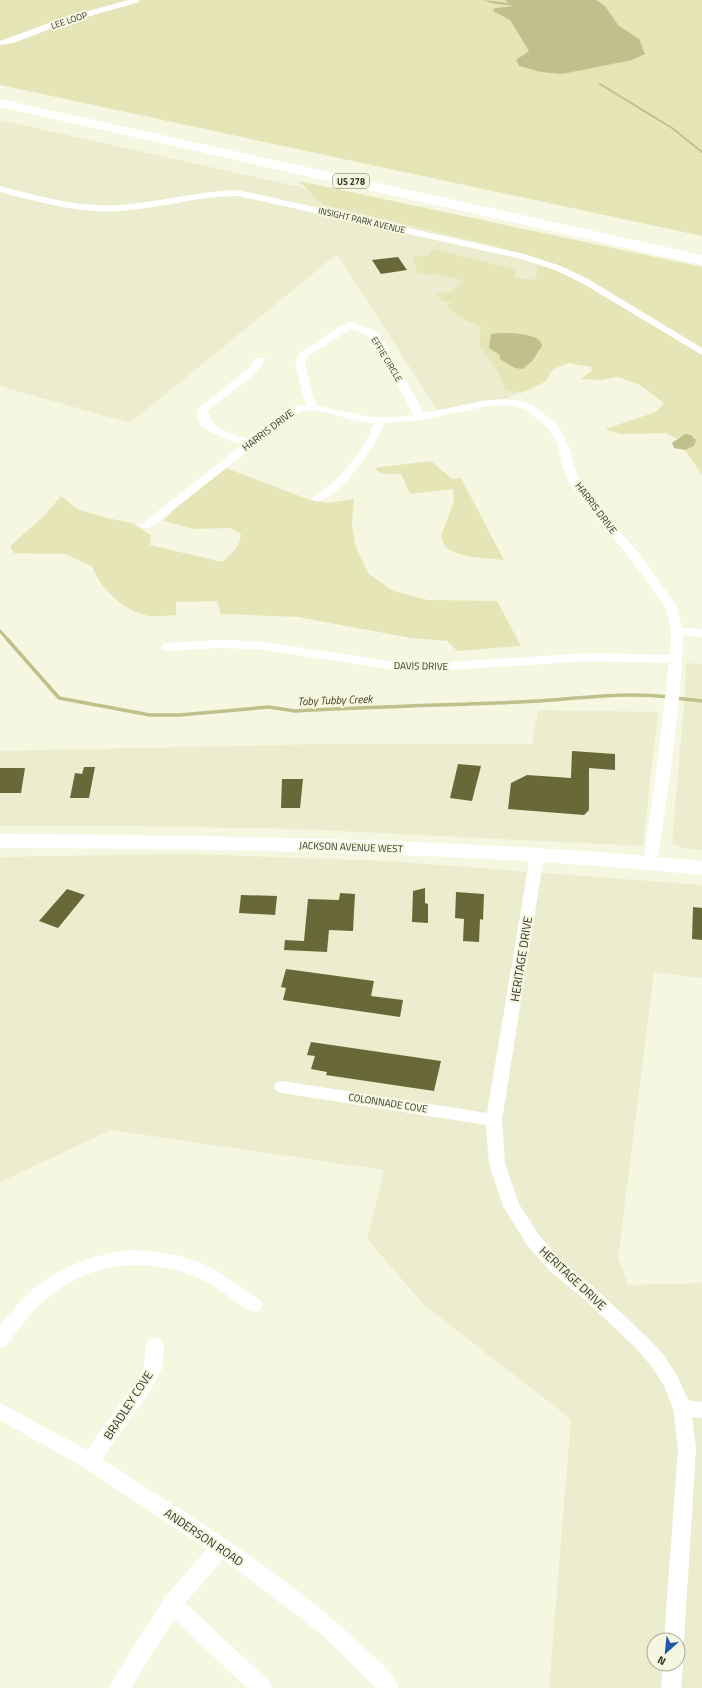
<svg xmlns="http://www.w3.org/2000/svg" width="702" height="1688" viewBox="0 0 702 1688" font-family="'Titillium Web',sans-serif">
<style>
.built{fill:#ecedce;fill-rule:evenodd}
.green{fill:#e5e5b8}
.water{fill:#c0c08d}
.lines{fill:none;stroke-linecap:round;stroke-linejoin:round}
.stream-far2{stroke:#c0c08d;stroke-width:2}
.stream-far1{stroke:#c0c08d;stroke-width:3}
.stream{stroke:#c0c08d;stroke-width:3.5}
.building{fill:#696838}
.minor{fill:#fff;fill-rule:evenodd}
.secondary{fill:#fff;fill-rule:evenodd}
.motorway{fill:#fff;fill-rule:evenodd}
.labels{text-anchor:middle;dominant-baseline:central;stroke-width:4;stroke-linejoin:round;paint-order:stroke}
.far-street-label{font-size:9px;fill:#35352c;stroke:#f6f7e0}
.shield{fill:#f6f7e0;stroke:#6f6f62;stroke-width:1}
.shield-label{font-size:9px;font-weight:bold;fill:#35352c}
.street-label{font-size:10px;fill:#35352c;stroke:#f6f7e0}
.water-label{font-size:11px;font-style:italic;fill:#3d3d14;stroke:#f6f7e0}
.near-street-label{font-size:12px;fill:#35352c;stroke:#f6f7e0}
</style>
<rect width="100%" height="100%" fill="#f6f7e0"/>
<path class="built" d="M0,120L425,215L702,276L507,399L438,411L337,254L130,423L0,386Z
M686,663L702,664V850L686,849L672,844L684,705Z
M538,710L658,712L643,846L299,829L142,826H0V751L320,744H532Z
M191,854L387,861L702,885V978L654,972L618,1257L628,1285L702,1283V1688H549L571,1419L424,1305L367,1239L384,1170L111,1130L0,1182V857ZM654,1640H678V1664H654Z"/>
<path class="green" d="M0,0H702V236L0,85Z
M299,181L702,267V475L685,450L694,446L685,434L677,439L666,433L620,434L605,429L656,412L664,403L640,385L618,377L602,380L581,379L592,371L591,367L569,363L553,369L545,382L521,393L506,390L497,369L479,347L481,327L459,317L446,306L455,302H443L437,294L452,291L464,281L434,273L432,275L419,273L416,271L417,268L412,257L428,256L433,249L516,270L514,278L533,280L536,277L538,258L483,243L322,204Z
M431,461L452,479L461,478L504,560C489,558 457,558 446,547C444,545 442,539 441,536L454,501L453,489L410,494L401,474H382L374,468Z
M226,468L310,500L328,503L354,499L352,524L355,545L368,573L393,591L428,600L497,601L521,646L457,651L447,641L411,638L298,617L221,614L217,601L176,602V615C167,615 154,618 145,615C122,609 100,588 92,566L65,554L14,553L10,546L44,516L61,496L77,509L107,518L132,523L151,535L150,545L222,562C231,554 240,547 241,534L230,528L194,529L164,521L174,509Z"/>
<path class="water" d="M484,0L508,3L505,0H596L605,6L618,25L639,39L645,54L632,60L562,74L541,72L519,66L516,60L529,51L510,20L493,11L495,8L514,6L491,3Z
M500,333C510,333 541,333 542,346L532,361L523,369L515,368L500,359V356C497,351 492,352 489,347L491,334Z
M685,434L691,435L696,440L694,446L685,450L674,448L672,443Z"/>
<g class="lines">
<path class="stream-far2" d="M600,84L672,128L702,152"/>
<path class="stream-far1" d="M0,631L9,641"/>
<path class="stream" d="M8,640L59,698L150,715H180L269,707L295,711C370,707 445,705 520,702C569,700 620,691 669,697
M675,698L702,701"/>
</g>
<path class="building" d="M398,257L407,270L381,274L372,260Z
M572,751L615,754V770L589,768V810L584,815L508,809L511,783L527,775L571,778Z
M458,764L481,766L472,801L450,798Z
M84,767H95L89,798H70L75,773L82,774Z
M0,768H25L21,793H0Z
M282,779H303L300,808H281Z
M425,888V903L428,904V923L412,922L413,891Z
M67,889L85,895L58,928L39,921Z
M456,892L484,894L483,920L480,919L479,942L463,941L464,919L455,918Z
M340,893L355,894L353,931L329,930L327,952L284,950L285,940L304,941L308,899L339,900Z
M241,895L277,896L275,915L239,913Z
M693,907L702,908V940L692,939Z
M286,969L374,981L371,996L403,1000L400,1017L283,1000L286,988L281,987Z
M311,1042L441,1061L434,1091L326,1075L327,1072L311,1069L315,1056L307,1055Z"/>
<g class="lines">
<path class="minor" d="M128,0H140L139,2L66,23L13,43L0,45V41L60,19Z
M0,186C39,196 79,208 120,205C160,202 198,191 238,190L524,254L561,266L588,279L702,348V355L582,283L555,270L521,259L238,196C198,196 160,208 120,211C79,214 39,202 0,192Z
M351,322L371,329L380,335L424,413L488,400L505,399L520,401L534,406L558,425L568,445L574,465L580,483L605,515L637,551L676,605L682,628L702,629V637L683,635C681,711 668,788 657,863L655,866L650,868L645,866L643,863L655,782L669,663L588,661L433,671L396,670L257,649L216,648L167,651L163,650L161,647L163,644L167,643L216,640L257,641L396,662L433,663L588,653L670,655L671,631L666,608L629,557L597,519L569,483L562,465L558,445L549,429L526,410L518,407L505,405L488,406L421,420L384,423C380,442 334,506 314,501L312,499C317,492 326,488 332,483C348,468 369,445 373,423C350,423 316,403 295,414L150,528H142L140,526L142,524L243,444C230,440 187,429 199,408L249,368L256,358H264L265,360L257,372L208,411C210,430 233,435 249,439C266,426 285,405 307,405L304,399L295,363L299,354L338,327ZM351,329L363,333L372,339L414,415L397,417H370L318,406L314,399L305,363L308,356Z
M537,851L542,853L544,856L502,1120L505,1164L519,1204L539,1235L562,1261L597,1290L649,1339L664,1355L677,1376L688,1400L702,1402V1418L692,1417L696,1449L684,1640L681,1647L678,1648V1640H664L678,1449L673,1408L664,1386L652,1367L637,1349L585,1300L550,1271L527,1245L503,1206L489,1164L486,1125L282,1093L276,1091L274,1087L276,1083L282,1081L487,1113L530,856L532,853Z
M131,1250C155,1251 183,1254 205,1265C225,1275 242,1288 260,1300L263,1305L260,1310L254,1312L248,1310C230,1298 212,1282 191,1275C141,1256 86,1264 46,1299C30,1313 19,1329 6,1345L0,1348C0,1342 0,1332 0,1326C3,1320 10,1314 14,1309C43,1273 85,1255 131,1250Z
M155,1337L161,1340L164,1345L162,1368L159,1374L150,1391L102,1459C191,1517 284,1572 361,1645C375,1658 392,1670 399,1688H376L320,1633L223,1559L185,1603L269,1681L272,1688H247L174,1619L131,1688H109L112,1681L165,1597L207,1549L83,1467L0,1420V1403L87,1450L138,1379L144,1367L146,1345L149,1340Z
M678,1656L680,1657L683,1664L681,1688H661L663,1664H678Z"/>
<path class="secondary" d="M0,834C234,836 469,838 702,861V875C469,852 234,849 0,848Z"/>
<path class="motorway" d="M0,99L702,255V265L0,107Z"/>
</g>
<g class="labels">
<g class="far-street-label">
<text transform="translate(69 20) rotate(-18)">LEE LOOP</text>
<text transform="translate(362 220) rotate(13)">INSIGHT PARK AVENUE</text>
<text transform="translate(387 359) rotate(59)">EFFIE CIRCLE</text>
</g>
<rect class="shield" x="333" y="174" width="36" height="14" rx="3"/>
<g class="shield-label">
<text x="351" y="181">US 278</text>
</g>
<g class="street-label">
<text transform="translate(268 430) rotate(-37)">HARRIS DRIVE</text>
<text transform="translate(596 508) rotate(53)">HARRIS DRIVE</text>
<text transform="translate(421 666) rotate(1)">DAVIS DRIVE</text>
<text transform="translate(351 847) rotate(2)">JACKSON AVENUE WEST</text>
<text transform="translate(388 1103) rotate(9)">COLONNADE COVE</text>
</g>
<g class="water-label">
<text transform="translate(335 700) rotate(-2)">Toby Tubby Creek</text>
</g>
<g class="near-street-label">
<text transform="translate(521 959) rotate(-81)">HERITAGE DRIVE</text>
<text transform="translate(573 1278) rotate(43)">HERITAGE DRIVE</text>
<text transform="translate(128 1405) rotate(-57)">BRADLEY COVE</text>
<text transform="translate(204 1537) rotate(34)">ANDERSON ROAD</text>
</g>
</g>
<g transform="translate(666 1652) rotate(207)"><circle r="19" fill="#f6f7e0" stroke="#a9a998"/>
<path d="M0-3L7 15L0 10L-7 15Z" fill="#2059ab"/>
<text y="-6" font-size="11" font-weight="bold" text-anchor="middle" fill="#35352c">N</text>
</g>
</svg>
